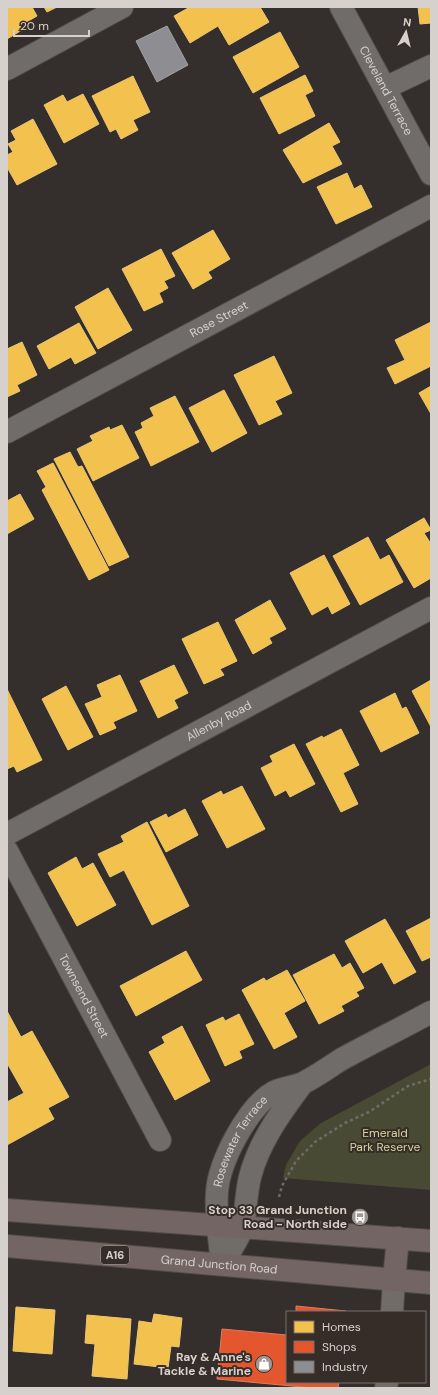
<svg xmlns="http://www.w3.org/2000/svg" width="438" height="1395" viewBox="0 0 438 1395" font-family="'DM Sans',sans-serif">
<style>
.green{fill:#494a33}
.homes{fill:#f2c14e;stroke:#eac674}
.shops{fill:#e4572e;stroke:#e07c5e}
.industry{fill:#8d8d92;stroke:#a3a1a4}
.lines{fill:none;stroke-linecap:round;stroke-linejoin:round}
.street-casing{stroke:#504b49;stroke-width:24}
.highway-casing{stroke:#504b49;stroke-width:24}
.path{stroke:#706b69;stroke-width:2.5;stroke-dasharray:3 3;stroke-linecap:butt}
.street{stroke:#706c6a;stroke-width:22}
.highway{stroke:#736563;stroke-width:22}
.labels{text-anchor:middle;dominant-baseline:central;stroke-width:4;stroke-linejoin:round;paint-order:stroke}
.shield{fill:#372d28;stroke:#a7a09c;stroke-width:1}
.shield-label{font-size:11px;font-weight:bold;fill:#d7d1cd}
.street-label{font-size:12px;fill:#d7d1cd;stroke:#372d28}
.park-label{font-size:12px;fill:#d1d59d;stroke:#372d28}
.poi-label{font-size:12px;font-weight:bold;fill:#d7d1cd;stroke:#372d28;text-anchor:end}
</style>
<rect width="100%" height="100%" fill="#342e2c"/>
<path class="green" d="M431,1064V1190L283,1178L286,1165L300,1141L321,1123Z"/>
<path class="homes" d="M7,7H32L37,16L20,26L22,30L7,39Z
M44,7H57L47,12Z
M190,7H260L269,22L229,45L218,26L190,43L174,16Z
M418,7H431V23L420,24Z
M280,32L299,67L253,93L233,57Z
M305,75L313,91L305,95L315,116L279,134L260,98Z
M133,76L150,112L133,120L138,130L121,139L116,129L110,132L92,96Z
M83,94L99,124L64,143L44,105L63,95L67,102Z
M33,119L57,164L17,185L7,167V155L13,152L8,144L16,140L11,131Z
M329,123L340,142L332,146L342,164L303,183L283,150Z
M347,173L354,189L361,185L372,207L336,224L317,187Z
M213,230L230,259L208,272L212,278L193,289L172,253Z
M161,249L175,276L164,281L168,288L159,293L163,302L144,311L122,269Z
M108,288L132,330L98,349L75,307Z
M431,322V366L395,384L387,368L405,360L395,340Z
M79,323L96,353L75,364L71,357L49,369L37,346Z
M22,342L37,375L17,385L20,391L7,397V349Z
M274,356L292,393L275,401L282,414L259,425L234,375Z
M431,386V414L419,393Z
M224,390L247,433L212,452L189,408Z
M175,396L199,442L151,466L135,432L143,428L141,423L154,416L150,408Z
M122,425L139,458L93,481L77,449L93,441L90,436L109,427L110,430Z
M70,452L78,467L82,466L129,557L109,566L54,459Z
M53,463L109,570L89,580L42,490L46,487L37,471Z
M20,494L34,519L7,534V501Z
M424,518L431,530L424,533L431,544V578L414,588L386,540Z
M368,537L380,560L389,555L403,582L360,605L333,556Z
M324,555L350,604L332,614L328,606L312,615L290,573Z
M270,600L286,629L269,638L272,643L253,654L235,620Z
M218,622L237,661L220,669L224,675L204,684L182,639Z
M174,665L188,693L174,700L178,708L158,718L140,681Z
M120,675L137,711L113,722L116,728L100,735L85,704L102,697L97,685Z
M431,680V727L412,691Z
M66,686L93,737L68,750L42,699Z
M7,689L42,760L17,772L14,766L7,769Z
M395,693L402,709L406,707L419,733L381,752L360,711Z
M341,729L359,765L343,773L358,804L341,812L306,744L322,736L323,738Z
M294,744L315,784L290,797L286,790L275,796L261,768L273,762L270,756Z
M242,786L265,829L227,848L202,801L221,791L223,795Z
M185,809L198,835L166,852L150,822L166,814L168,818Z
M147,822L189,906L152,925L124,870L110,877L98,854L124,842L121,836Z
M76,857L82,869L93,863L116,905L77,926L48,873Z
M431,918V957L422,961L406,931Z
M385,919L416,972L394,984L382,962L363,973L345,941Z
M186,951L202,980L136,1016L120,986Z
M334,954L342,968L350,963L364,988L356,992L359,996L341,1006L344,1011L319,1024L293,975Z
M287,970L305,1001L284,1013L297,1037L274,1049L242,990L264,978L266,981Z
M7,1011L21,1037L32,1031L69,1097L48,1108L54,1119L7,1145V1102L24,1093L7,1063Z
M239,1014L254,1044L239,1051L242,1058L225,1066L206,1025L223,1017L225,1021Z
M182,1026L210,1081L175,1100L149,1052L165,1043L162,1037Z
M16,1307L55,1310L52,1354L13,1351Z
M154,1314L182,1318L179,1347L171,1346L168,1368L134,1364L139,1321L152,1323Z
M87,1315L131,1319L127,1379L92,1376L95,1344L85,1343Z"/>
<path class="shops" d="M296,1306L346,1311V1312H296Z
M222,1329L287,1335V1382H339L338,1388H313L217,1379Z"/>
<path class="industry" d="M167,26L188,65L157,82L136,41Z"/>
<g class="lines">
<defs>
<g id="street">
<path id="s1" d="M341,7L431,174"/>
<path d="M7,69L122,7"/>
<path d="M385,88L431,66"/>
<path id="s2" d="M7,432L431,206"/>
<path id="s3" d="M7,834L431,608"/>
<path id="s4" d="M7,851L160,1140"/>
<path id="s5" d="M222,1264C220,1241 215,1216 217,1192C219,1162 248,1106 274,1092C283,1087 295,1087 303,1083C317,1076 329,1067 342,1059C371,1043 402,1028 431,1012"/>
<path d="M222,1264C228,1254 240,1237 243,1226C246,1210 246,1193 250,1177C259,1142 281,1112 302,1084"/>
<path d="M392,1312L394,1280"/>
<path d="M386,1388L387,1382"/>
</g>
<g id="highway">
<path d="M7,1210L431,1241"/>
<path id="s6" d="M7,1246L431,1283"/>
<path d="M394,1280L398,1238"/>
</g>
</defs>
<use href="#street" class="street-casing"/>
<use href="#highway" class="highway-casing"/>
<path class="path" d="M279,1197L282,1186L296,1161L315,1142L345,1123L369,1112L408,1086L431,1079"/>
<use href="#street" class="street"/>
<use href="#highway" class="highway"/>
</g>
<defs>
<symbol id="bus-disc" viewBox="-11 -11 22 22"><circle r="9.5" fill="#9e9895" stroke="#372d28"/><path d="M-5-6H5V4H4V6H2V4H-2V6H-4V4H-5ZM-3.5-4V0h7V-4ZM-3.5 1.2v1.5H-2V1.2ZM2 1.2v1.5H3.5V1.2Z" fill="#fff"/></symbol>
<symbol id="shop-disc" viewBox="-11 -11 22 22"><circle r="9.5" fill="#9e9895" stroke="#372d28"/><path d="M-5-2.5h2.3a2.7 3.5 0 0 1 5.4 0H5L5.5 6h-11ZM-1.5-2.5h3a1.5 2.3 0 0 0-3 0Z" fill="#fff"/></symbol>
</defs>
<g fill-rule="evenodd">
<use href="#bus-disc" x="350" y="1207" width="20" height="20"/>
<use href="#shop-disc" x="254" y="1354" width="20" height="20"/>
</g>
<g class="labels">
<rect class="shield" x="101" y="1246" width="28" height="18" rx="3"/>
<g class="shield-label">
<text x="115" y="1255">A16</text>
</g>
<g class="street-label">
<text stroke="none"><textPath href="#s1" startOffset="95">Cleveland Terrace</textPath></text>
<text stroke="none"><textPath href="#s2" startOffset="240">Rose Street</textPath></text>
<text stroke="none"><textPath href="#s3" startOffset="240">Allenby Road</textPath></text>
<text stroke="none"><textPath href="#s4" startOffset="164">Townsend Street</textPath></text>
<text stroke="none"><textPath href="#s5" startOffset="129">Rosewater Terrace</textPath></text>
<text stroke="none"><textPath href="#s6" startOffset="213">Grand Junction Road</textPath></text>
</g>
<g class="park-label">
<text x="385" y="1133">Emerald<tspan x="385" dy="14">Park Reserve</tspan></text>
</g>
<g class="poi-label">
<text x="347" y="1210">Stop 33 Grand Junction<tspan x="347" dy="14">Road - North side</tspan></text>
<text x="251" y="1357">Ray &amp; Anne's<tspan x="251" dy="14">Tackle &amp; Marine</tspan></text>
</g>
</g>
<rect width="438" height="1395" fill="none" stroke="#d7d1cd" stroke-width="16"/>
<rect x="286" y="1311" width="140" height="72" fill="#372d28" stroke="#776f6a"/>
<rect x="294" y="1321" width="20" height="12" fill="#f2c14e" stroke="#776f6a"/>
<text x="322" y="1331" font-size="12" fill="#d7d1cd">Homes</text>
<rect x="294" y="1341" width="20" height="12" fill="#e4572e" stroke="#776f6a"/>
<text x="322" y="1351" font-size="12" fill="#d7d1cd">Shops</text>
<rect x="294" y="1361" width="20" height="12" fill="#8d8d92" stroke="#776f6a"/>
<text x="322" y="1371" font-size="12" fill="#d7d1cd">Industry</text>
<g transform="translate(406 32) rotate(8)" stroke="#372d28" stroke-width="3" paint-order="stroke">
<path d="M0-3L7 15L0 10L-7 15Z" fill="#d7d1cd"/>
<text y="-6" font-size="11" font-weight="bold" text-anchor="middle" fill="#d7d1cd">N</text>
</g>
<path d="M14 30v6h75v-6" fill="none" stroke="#d7d1cd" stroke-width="2"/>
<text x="20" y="30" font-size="12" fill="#d7d1cd" stroke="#372d28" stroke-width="3" paint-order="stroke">20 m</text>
</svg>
